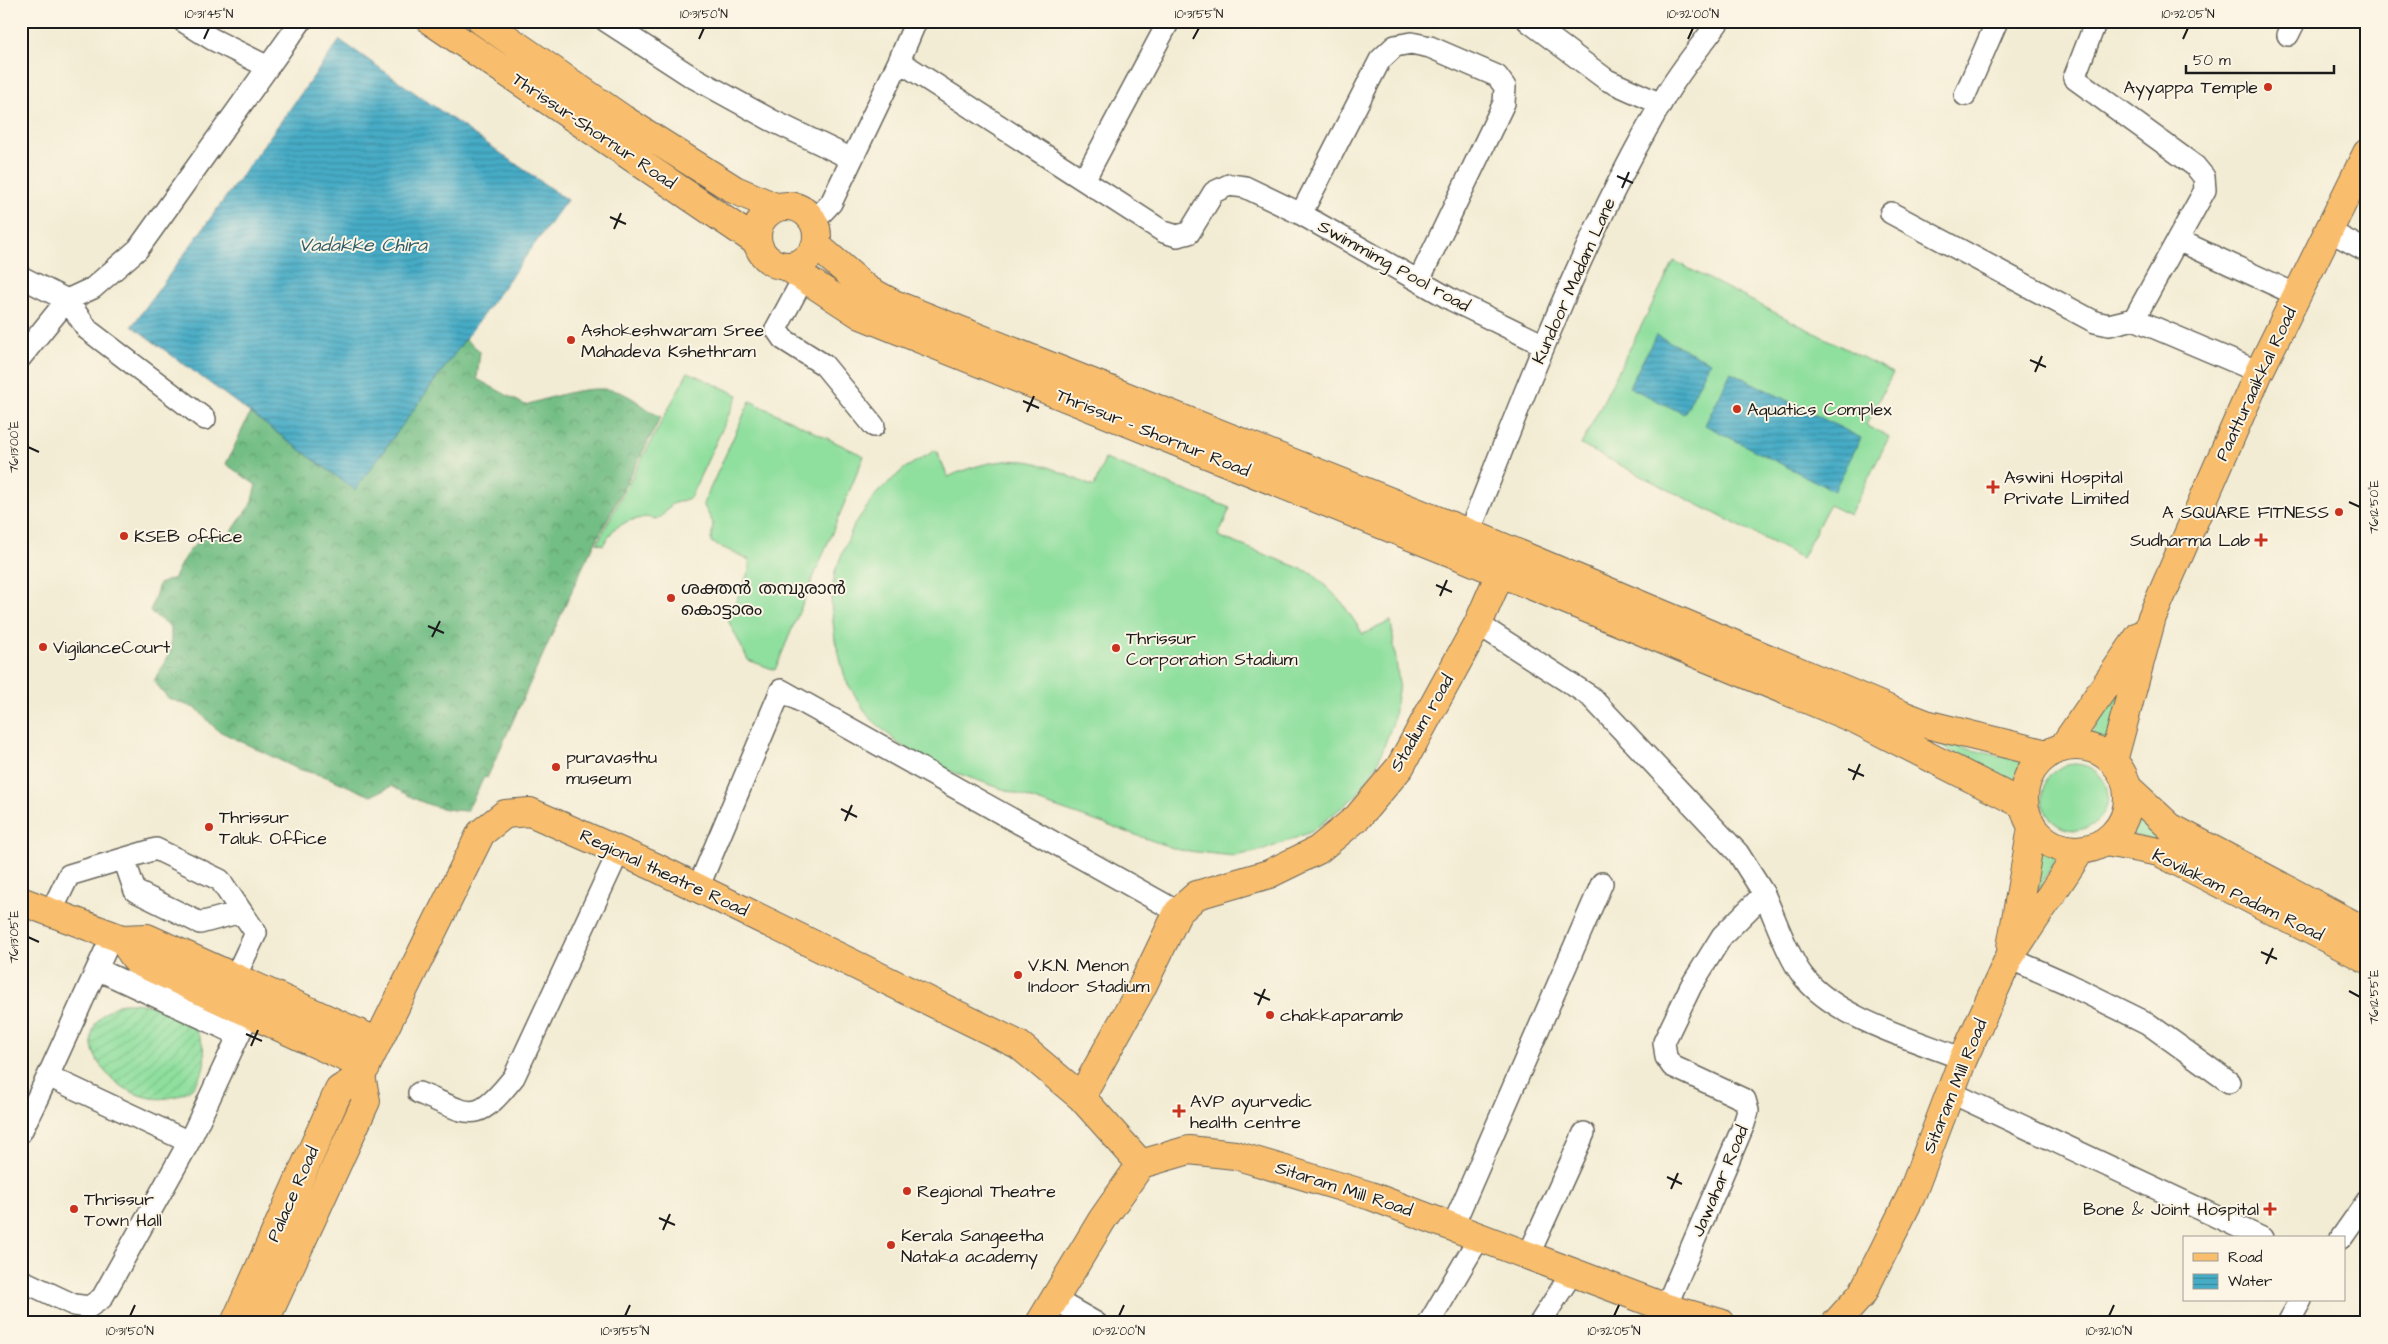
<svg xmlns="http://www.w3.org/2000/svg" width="2388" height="1344" viewBox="0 0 2388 1344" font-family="'Architects Daughter','Noto Sans Malayalam',sans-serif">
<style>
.grass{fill:#8fdf9e;stroke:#567e5d}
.forest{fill:url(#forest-crowns);stroke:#486d50}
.garden{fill:url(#garden-furrows);stroke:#567e5d}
.water{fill:url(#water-rules);stroke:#316471}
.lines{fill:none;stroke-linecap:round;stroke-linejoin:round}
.minor-casing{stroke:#67655c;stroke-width:24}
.major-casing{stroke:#67655c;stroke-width:30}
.minor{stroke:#fff;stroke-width:21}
.major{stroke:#f9be6d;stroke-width:28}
.ticks{fill:none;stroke:#1c1c1c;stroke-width:2}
.poi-dot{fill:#c8321e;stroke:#fcf5e5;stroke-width:2}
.labels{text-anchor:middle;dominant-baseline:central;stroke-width:4;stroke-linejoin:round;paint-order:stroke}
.poi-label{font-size:18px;fill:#1c1c1c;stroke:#fcf5e5;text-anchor:start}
.street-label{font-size:18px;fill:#1c1c1c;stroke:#fcf5e5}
.water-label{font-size:19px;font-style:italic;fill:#2f5d68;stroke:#fcf5e5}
.neatline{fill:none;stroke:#1c1c1c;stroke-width:2}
.ticks-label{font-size:12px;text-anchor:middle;fill:#1c1c1c}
</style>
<defs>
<pattern id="forest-crowns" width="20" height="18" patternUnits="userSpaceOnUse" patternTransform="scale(1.25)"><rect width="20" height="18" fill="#73be85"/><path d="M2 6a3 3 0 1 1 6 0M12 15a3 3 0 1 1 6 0" fill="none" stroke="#5e9a6c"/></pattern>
<pattern id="garden-furrows" width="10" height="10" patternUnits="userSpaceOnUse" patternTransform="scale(1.25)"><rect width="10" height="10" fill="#8fdf9e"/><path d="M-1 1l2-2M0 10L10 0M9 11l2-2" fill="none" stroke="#7bbf88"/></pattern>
<pattern id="water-rules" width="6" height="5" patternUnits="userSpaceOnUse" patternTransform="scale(1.25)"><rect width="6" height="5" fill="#46acc6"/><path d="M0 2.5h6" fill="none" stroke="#3a8ba0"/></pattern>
</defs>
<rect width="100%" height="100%" fill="#fcf5e5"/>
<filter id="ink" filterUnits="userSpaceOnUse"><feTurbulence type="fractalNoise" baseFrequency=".02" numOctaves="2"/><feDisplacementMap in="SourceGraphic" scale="10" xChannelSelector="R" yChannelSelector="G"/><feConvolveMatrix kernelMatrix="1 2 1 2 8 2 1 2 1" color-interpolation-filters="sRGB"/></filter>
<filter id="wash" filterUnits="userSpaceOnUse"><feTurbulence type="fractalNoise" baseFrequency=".0096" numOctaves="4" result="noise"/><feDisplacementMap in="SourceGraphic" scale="20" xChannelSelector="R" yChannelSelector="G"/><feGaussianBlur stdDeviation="1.12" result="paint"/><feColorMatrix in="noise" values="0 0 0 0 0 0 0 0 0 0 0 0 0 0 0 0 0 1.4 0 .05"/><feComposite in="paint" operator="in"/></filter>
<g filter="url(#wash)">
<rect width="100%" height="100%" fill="#f3ecd4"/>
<path class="grass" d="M1674,261L1893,373L1866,425L1889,437L1850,515L1829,505L1802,558L1581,445Z
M688,372L738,395L690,498L672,504L661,517L655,519L646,517L628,521L614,529L603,545L597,543Z
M750,401L864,456L775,670L748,660L728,620L750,568L749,560L711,542L713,523L703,504Z
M936,450L948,477C973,465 1008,456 1036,463C1056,469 1075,479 1094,487L1105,459L1230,508L1218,536L1312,573L1341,601L1363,634L1391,621L1399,684L1393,722L1377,765L1357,795L1311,832L1264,850L1234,856L1179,850L939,767L899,744L868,716L846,681L835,640L831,603L835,571L854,525L877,493L905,468Z
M2132,660L2106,743L2090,737Z
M1933,741L2022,761L2011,786Z
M2042 797a33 33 0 1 1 66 0a33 33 0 1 1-66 0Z
M2137,814L2180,849L2127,833Z
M2041,848L2057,856L2016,932Z"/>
<path class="forest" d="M465,339L480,351L477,379L525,405C554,397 600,379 628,396C640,402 648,411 661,417L584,564L487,778L484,777L467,811C436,810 418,802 392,786L371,796L327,777L298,769L217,730L197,709L168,698L154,681L171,650V627L150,612L159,584L174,578C183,558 191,543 212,534L225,541L251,504L256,485L226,464L250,413L355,489Z"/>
<path class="garden" d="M123,1003C144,1002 166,1008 184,1020C210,1036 213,1079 184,1093C128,1122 46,1032 123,1003Z"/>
<path class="water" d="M340,40L567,200L355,490L132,326Z
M1656,335L1710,362L1684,414L1629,387Z
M1731,372L1861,438L1834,491L1705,425Z"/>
</g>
<g filter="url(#ink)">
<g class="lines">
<defs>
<path id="minor" d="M183,21L212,39L268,67
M606,21L689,75L771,120L852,159
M1528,21L1607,80L1661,104
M2096,21L2074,78L2195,166L2204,177L2205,190L2134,319L2259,372
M2288,35L2295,21
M899,61L1164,232L1177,236L1189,233L1214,192L1229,185L1245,187L1301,214L1452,300L1544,345
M1965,95L1997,21
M1084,180L1169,21
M1891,213L2095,322L2109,325L2134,319
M1301,214L1380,60L1395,46L1411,43L1430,47L1497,76L1505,87L1504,103L1419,280
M813,222L831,203L899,61L916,21
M2329,231L2367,251
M2178,240L2297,295
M21,277L67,300L93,288L138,249L301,21
M803,279L776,329L783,339L824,365L874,426
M21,357L67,300L88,330L205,419
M1463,548C1524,395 1582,237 1666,95C1681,69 1701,46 1719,21
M1478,624L1590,696L1738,853L1764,894
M124,859L135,891L200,923L241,912
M698,888L781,690L1178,912
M51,912L69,875L156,849L220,880L256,933L235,977
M112,936L48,1076L189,1142L249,1013
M2009,958L2066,983L2147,1023L2229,1082
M97,969L239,1035
M419,1093C473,1115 475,1126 514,1077L619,851
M1952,1093L2262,1238
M21,1132L48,1076
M1453,1226L1602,883
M2341,1238L2367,1201
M1529,1254L1584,1133
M21,1280L74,1305L89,1307L102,1298L189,1142
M1054,1299L1096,1323
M1429,1323L1480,1236
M1540,1323L1573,1271
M1659,1323L1744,1124L1748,1111L1745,1100L1672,1066L1666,1057L1664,1042L1691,986L1722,936L1764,894C1775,918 1788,957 1803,976C1835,1018 1915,1040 1963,1059
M2288,1323L2301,1300"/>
<path id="major" d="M431,21L757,242
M482,21L623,119L735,190L775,207
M757 236a30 30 0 1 1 60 0a30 30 0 1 1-60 0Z
M816,245L868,290L894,304L1469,533L1900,714L1926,724L2047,754
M786,266L861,315L1460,556L1857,720L2024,805
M2024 798a52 52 0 1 1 104 0a52 52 0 1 1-104 0Z
M2063,747L2140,635
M2113,761L2152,617L2259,372L2367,153
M2128,788L2170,827L2367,932
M2106,842L2159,852L2367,959
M21,901L122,939L147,938L378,1042
M122,939L137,961L366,1067
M2011,947L2032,828
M361,1076L481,833L505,814L530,812L653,866L1019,1045L1081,1097L1141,1164
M1081,1097L1141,989L1178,912L1197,895L1269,874L1318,850L1358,817L1400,767L1478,624L1508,555
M235,1323L339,1090L361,1076
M264,1323L366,1101L361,1076
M1040,1323L1102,1220L1141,1164L1189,1150L1235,1155L1371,1196L1667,1308L1720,1323
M1836,1323L1862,1294L1911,1196L1963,1059L2009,958L2080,851"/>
</defs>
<use href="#minor" class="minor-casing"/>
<use href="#major" class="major-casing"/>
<use href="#minor" class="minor"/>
<use href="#major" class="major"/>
</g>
</g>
<path class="ticks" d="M204,39L209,28M699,39L704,28M1193,39L1199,28M1688,39L1693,28M2183,39L2188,28M1617,176L1633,183M1622,188L1629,172M610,217L626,224M614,229L621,213M2030,360L2046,367M2035,372L2042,356M1023,401L1039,408M1027,412L1034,396M28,447L39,452M2349,502L2360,507M1436,585L1452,592M1440,596L1447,580M428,626L444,633M432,637L440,621M1848,769L1864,776M1853,780L1860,764M841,809L857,817M845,821L852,805M28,937L39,942M2261,952L2277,959M2266,964L2273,948M2349,991L2360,997M1254,993L1270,1000M1258,1005L1265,989M246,1034L262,1041M251,1046L258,1030M1667,1177L1682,1184M1671,1189L1678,1173M659,1218L675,1225M663,1230L670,1214M130,1316L135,1305M625,1316L630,1305M1119,1316L1124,1305M1614,1316L1619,1305M2109,1316L2114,1305"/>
<g class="poi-dot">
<circle cx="2268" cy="87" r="5"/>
<circle cx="571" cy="340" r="5"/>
<circle cx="1737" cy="409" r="5"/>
<path d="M1990.5 479.5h5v5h5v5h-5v5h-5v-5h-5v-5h5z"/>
<circle cx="2339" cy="512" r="5"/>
<circle cx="124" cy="536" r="5"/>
<path d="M2258.5 532.5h5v5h5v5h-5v5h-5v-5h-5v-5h5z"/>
<circle cx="671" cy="598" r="5"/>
<circle cx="43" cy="647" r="5"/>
<circle cx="1116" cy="648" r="5"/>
<circle cx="556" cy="767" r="5"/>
<circle cx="209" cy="827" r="5"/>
<circle cx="1018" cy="975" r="5"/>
<circle cx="1270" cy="1015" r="5"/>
<path d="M1176.5 1103.5h5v5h5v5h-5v5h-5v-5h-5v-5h5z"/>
<circle cx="907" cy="1191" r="5"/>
<circle cx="74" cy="1209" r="5"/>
<path d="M2267.5 1201.5h5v5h5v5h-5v5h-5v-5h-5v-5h5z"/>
<circle cx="891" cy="1245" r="5"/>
</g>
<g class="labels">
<g class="poi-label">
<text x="2258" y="87" text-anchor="end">Ayyappa Temple</text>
<text x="581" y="330">Ashokeshwaram Sree<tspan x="581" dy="21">Mahadeva Kshethram</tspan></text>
<text x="1747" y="409">Aquatics Complex</text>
<text x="2004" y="477">Aswini Hospital<tspan x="2004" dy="21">Private Limited</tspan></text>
<text x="2329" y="512" text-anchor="end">A SQUARE FITNESS</text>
<text x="134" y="536">KSEB office</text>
<text x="2250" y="540" text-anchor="end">Sudharma Lab</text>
<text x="681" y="588">ശക്തൻ തമ്പുരാൻ<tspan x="681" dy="21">കൊട്ടാരം</tspan></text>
<text x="1126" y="638">Thrissur<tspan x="1126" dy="21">Corporation Stadium</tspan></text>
<text x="53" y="647">VigilanceCourt</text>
<text x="566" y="757">puravasthu<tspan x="566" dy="21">museum</tspan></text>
<text x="219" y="817">Thrissur<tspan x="219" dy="21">Taluk Office</tspan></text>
<text x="1028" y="965">V.K.N. Menon<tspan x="1028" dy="21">Indoor Stadium</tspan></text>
<text x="1280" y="1015">chakkaparamb</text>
<text x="1190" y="1101">AVP ayurvedic<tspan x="1190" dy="21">health centre</tspan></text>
<text x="917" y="1191">Regional Theatre</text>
<text x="84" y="1199">Thrissur<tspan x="84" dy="21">Town Hall</tspan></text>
<text x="2259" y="1209" text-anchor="end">Bone &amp; Joint Hospital</text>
<text x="901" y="1235">Kerala Sangeetha<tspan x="901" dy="21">Nataka academy</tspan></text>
</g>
<g class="street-label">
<text transform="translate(594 131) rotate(34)">Thrissur-Shornur Road</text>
<text transform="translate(1394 266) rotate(29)">Swimmimg Pool road</text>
<text transform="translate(1574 281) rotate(-66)">Kundoor Madam Lane</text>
<text transform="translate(2256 384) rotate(-65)">Paatturaaikkal Road</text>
<text transform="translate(1153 433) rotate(22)">Thrissur - Shornur Road</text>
<text transform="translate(1422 723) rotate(-60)">Stadium road</text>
<text transform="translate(664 873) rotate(25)">Regional theatre Road</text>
<text transform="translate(2238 895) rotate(26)">Kovilakam Padam Road</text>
<text transform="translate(1955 1086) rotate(-68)">Sitaram Mill Road</text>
<text transform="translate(1720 1181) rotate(-67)">Jawahar Road</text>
<text transform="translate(1344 1189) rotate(18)">Sitaram Mill Road</text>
<text transform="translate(293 1194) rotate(-66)">Palace Road</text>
</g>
<g class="water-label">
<text x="363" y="245">Vadakke Chira</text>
</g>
</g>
<rect width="2388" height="1344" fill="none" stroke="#fcf5e5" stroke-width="55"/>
<rect x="2183" y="1236" width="162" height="65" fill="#fcf5e5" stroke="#a29e95"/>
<rect x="2193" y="1253" width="25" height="8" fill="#f9be6d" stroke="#a29e95"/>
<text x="2228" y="1262" font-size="15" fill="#1c1c1c">Road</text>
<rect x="2193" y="1274" width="25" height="15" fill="url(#water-rules)" stroke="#a29e95"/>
<text x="2228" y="1286" font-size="15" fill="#1c1c1c">Water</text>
<path d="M2186 65v8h148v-8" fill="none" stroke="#1c1c1c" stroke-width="2.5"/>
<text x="2193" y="65" font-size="15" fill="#1c1c1c" stroke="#fcf5e5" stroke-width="4" paint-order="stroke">50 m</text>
<rect x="28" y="28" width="2332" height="1288" class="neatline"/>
<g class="ticks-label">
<text x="209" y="18">10°31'45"N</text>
<text x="704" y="18">10°31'50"N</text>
<text x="1199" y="18">10°31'55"N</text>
<text x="1693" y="18">10°32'00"N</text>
<text x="2188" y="18">10°32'05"N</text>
<text transform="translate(14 447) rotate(-90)" y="4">76°13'00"E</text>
<text transform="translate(2374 507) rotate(-90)" y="4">76°12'50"E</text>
<text transform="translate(14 937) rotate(-90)" y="4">76°13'05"E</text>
<text transform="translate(2374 997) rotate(-90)" y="4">76°12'55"E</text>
<text x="130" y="1335">10°31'50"N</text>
<text x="625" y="1335">10°31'55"N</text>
<text x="1119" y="1335">10°32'00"N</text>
<text x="1614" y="1335">10°32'05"N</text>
<text x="2109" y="1335">10°32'10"N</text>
</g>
</svg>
